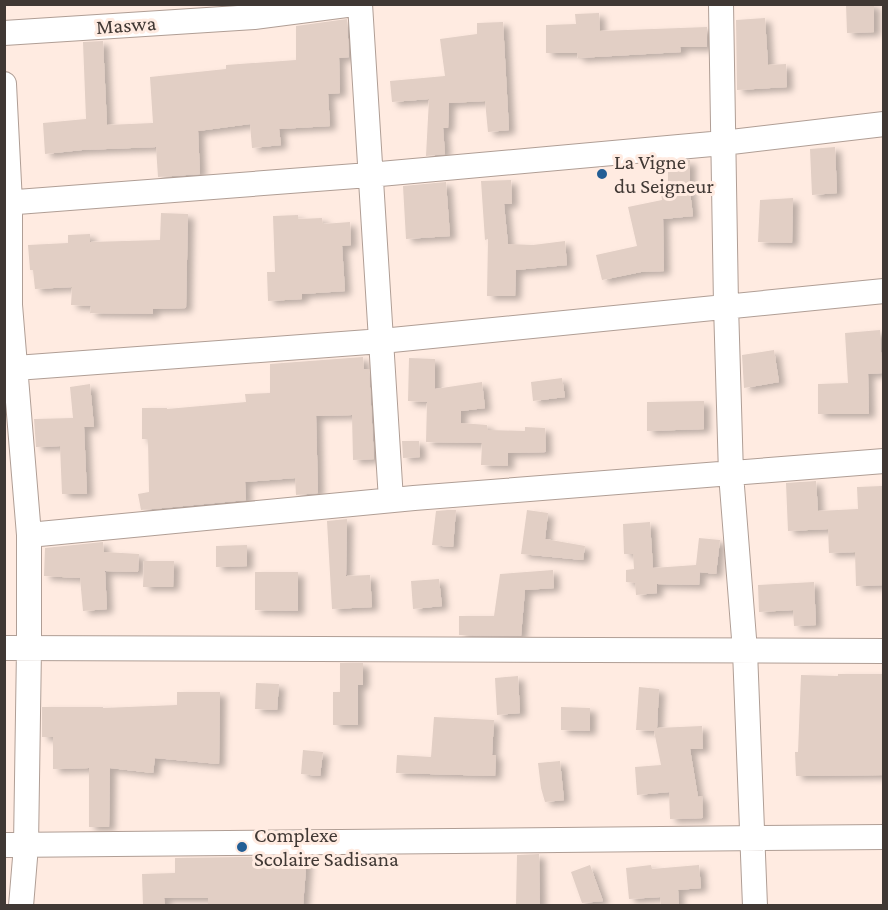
<svg xmlns="http://www.w3.org/2000/svg" width="888" height="910" viewBox="0 0 888 910" font-family="'Crimson Pro',serif">
<style>
.building{fill:#e2cfc5;filter:url(#shadow)}
.lines{fill:none;stroke-linecap:round;stroke-linejoin:round}
.street-casing{stroke:#b09e95;stroke-width:26}
.street{stroke:#fff;stroke-width:24}
.poi-dot{fill:#235e95;stroke:#ffebe1;stroke-width:2}
.labels{text-anchor:middle;dominant-baseline:central;stroke-width:6;stroke-linejoin:round;paint-order:stroke}
.street-label{font-size:21px;fill:#403834;stroke:#ffebe1}
.poi-label{font-size:21px;fill:#403834;stroke:#ffebe1;text-anchor:start}
</style>
<defs>
<filter id="shadow"><feDropShadow dx="6" dy="4" stdDeviation="3" flood-color="#0004"/></filter>
</defs>
<rect width="100%" height="100%" fill="#ffebe1"/>
<path class="building" d="M846,4H874V32L847,33Z
M599,13L600,31L707,27V47H680L681,52L578,58L577,53H546V25L576,24L575,14Z
M765,18L768,65L786,64L787,87L737,90L736,20Z
M347,19L349,57L339,58L340,93L328,94L330,126L279,129L281,145L252,148L250,124L198,131L200,174L158,177L156,147L82,150L45,154L43,123L86,119L83,42L103,41L107,125L153,123L150,77L226,69V65L296,60V26Z
M503,22L509,130L488,132L485,101L449,103L448,128H443L445,154L426,156L429,99L392,102L390,81L445,76L440,39L477,34V23Z
M835,147L837,193L812,195L810,149Z
M690,160V191L693,216L663,219L664,271L641,272L602,280L596,255L637,246L628,207L662,200L661,194L668,193V162Z
M511,180L512,204H504L508,244L533,245L565,241L567,265L516,270L515,296H487L488,239L485,240L481,181Z
M446,182L450,236L406,239L403,186Z
M793,198L792,243L758,242L760,200Z
M161,213L188,214L186,308L153,309V314L90,313L91,306L71,305L72,287L35,289L33,270H30L28,245L68,243V235L90,234V242L160,240Z
M298,215V219L322,218L323,224L350,222L351,245L342,246L345,291L302,294V299L268,301L267,272H275L273,216Z
M880,330L882,373L868,374L869,414H818V384L848,383L845,333Z
M774,350L779,382L744,388L742,355Z
M363,357L364,369H369L374,459L353,460L352,415L316,416L318,493L296,495L295,478L245,482L246,500L141,510L138,494L149,492L148,439H142V408H167V409L246,402L245,394L270,393V364Z
M409,358L435,359V389L482,382L485,408L461,411V423L487,425L488,430L525,431V427L545,428L546,452L508,453V466L481,465L482,443L426,442L427,402L408,401Z
M562,378L565,397L533,401L531,382Z
M90,384L94,427H84L87,494H62L60,446L36,447L34,419L73,418L70,387Z
M704,401V429L647,431V402Z
M402,441H419L420,457L403,458Z
M816,481L818,511L858,509L857,487L882,486L884,585L856,586L855,552L829,553L828,529L788,531L786,483Z
M448,510H456L453,547L432,545L436,511Z
M527,510L548,513L545,539L585,546L583,560L521,554Z
M347,519L346,576L370,575L372,607L332,609L327,521Z
M650,522L653,568L696,565L699,538L720,540L716,574L700,572L699,585L657,584V593L636,595L635,583L626,582V570L634,569L633,554H624L623,524Z
M103,542L104,552L139,554L138,572L105,571L107,609L83,611L80,578L44,576L45,548Z
M247,545V566L216,567V546Z
M144,561H174L173,587H143Z
M553,570L554,588L525,590L521,636L459,635V616H494L500,574Z
M255,572H298V611L255,610Z
M439,579L442,606L413,609L411,581Z
M814,582L816,625L794,626L793,610L759,612L758,585Z
M340,663H363V685H358V725H333V692H340Z
M838,674H884V775L796,776L795,752H798L801,675L838,676Z
M518,676L520,713L497,715L495,678Z
M256,683L279,684L277,710L255,709Z
M639,687L659,689L657,728L702,726L703,749H690L698,797L702,796L703,818L670,819L669,792L637,795L635,767L661,765L654,731L636,730Z
M177,692H220L219,764L155,758L153,773L110,768L109,827H89V768L53,769V737H42V707H103V708L177,705Z
M561,707L590,708V731L561,730Z
M434,717L494,720L492,755H496L495,776L396,773L397,755L431,757Z
M303,750L323,752L320,776L301,774Z
M560,761L564,800L545,802L541,788L538,763Z
M539,854L540,906H516L517,855Z
M307,856L303,906H208V898H164L165,906H143L142,874L175,873V858Z
M590,865L603,901L582,903L571,872Z
M651,865L652,869L699,865L701,888L678,890L679,906H661L660,897L629,899L626,868Z"/>
<g class="lines">
<defs>
<path id="street" d="M360,4L391,500
M721,4L726,305L731,474L745,651L755,906
M4,33L254,17L354,4
M4,84L10,203V305L29,535V648L26,846L21,906
M4,203L369,175L723,143L884,124
M16,368L382,341L884,291
M29,535L414,498L884,461
M4,648L884,651
M4,845L884,837"/>
</defs>
<use href="#street" class="street-casing"/>
<use href="#street" class="street"/>
</g>
<g class="poi-dot">
<circle cx="602" cy="174" r="6"/>
<circle cx="242" cy="847" r="6"/>
</g>
<g class="labels">
<g class="street-label">
<text transform="translate(126 25) rotate(-4)">Maswa</text>
</g>
<g class="poi-label">
<text x="614" y="162">La Vigne<tspan x="614" dy="24">du Seigneur</tspan></text>
<text x="254" y="835">Complexe<tspan x="254" dy="24">Scolaire Sadisana</tspan></text>
</g>
</g>
<rect width="888" height="910" fill="none" stroke="#403834" stroke-width="12"/>
</svg>
